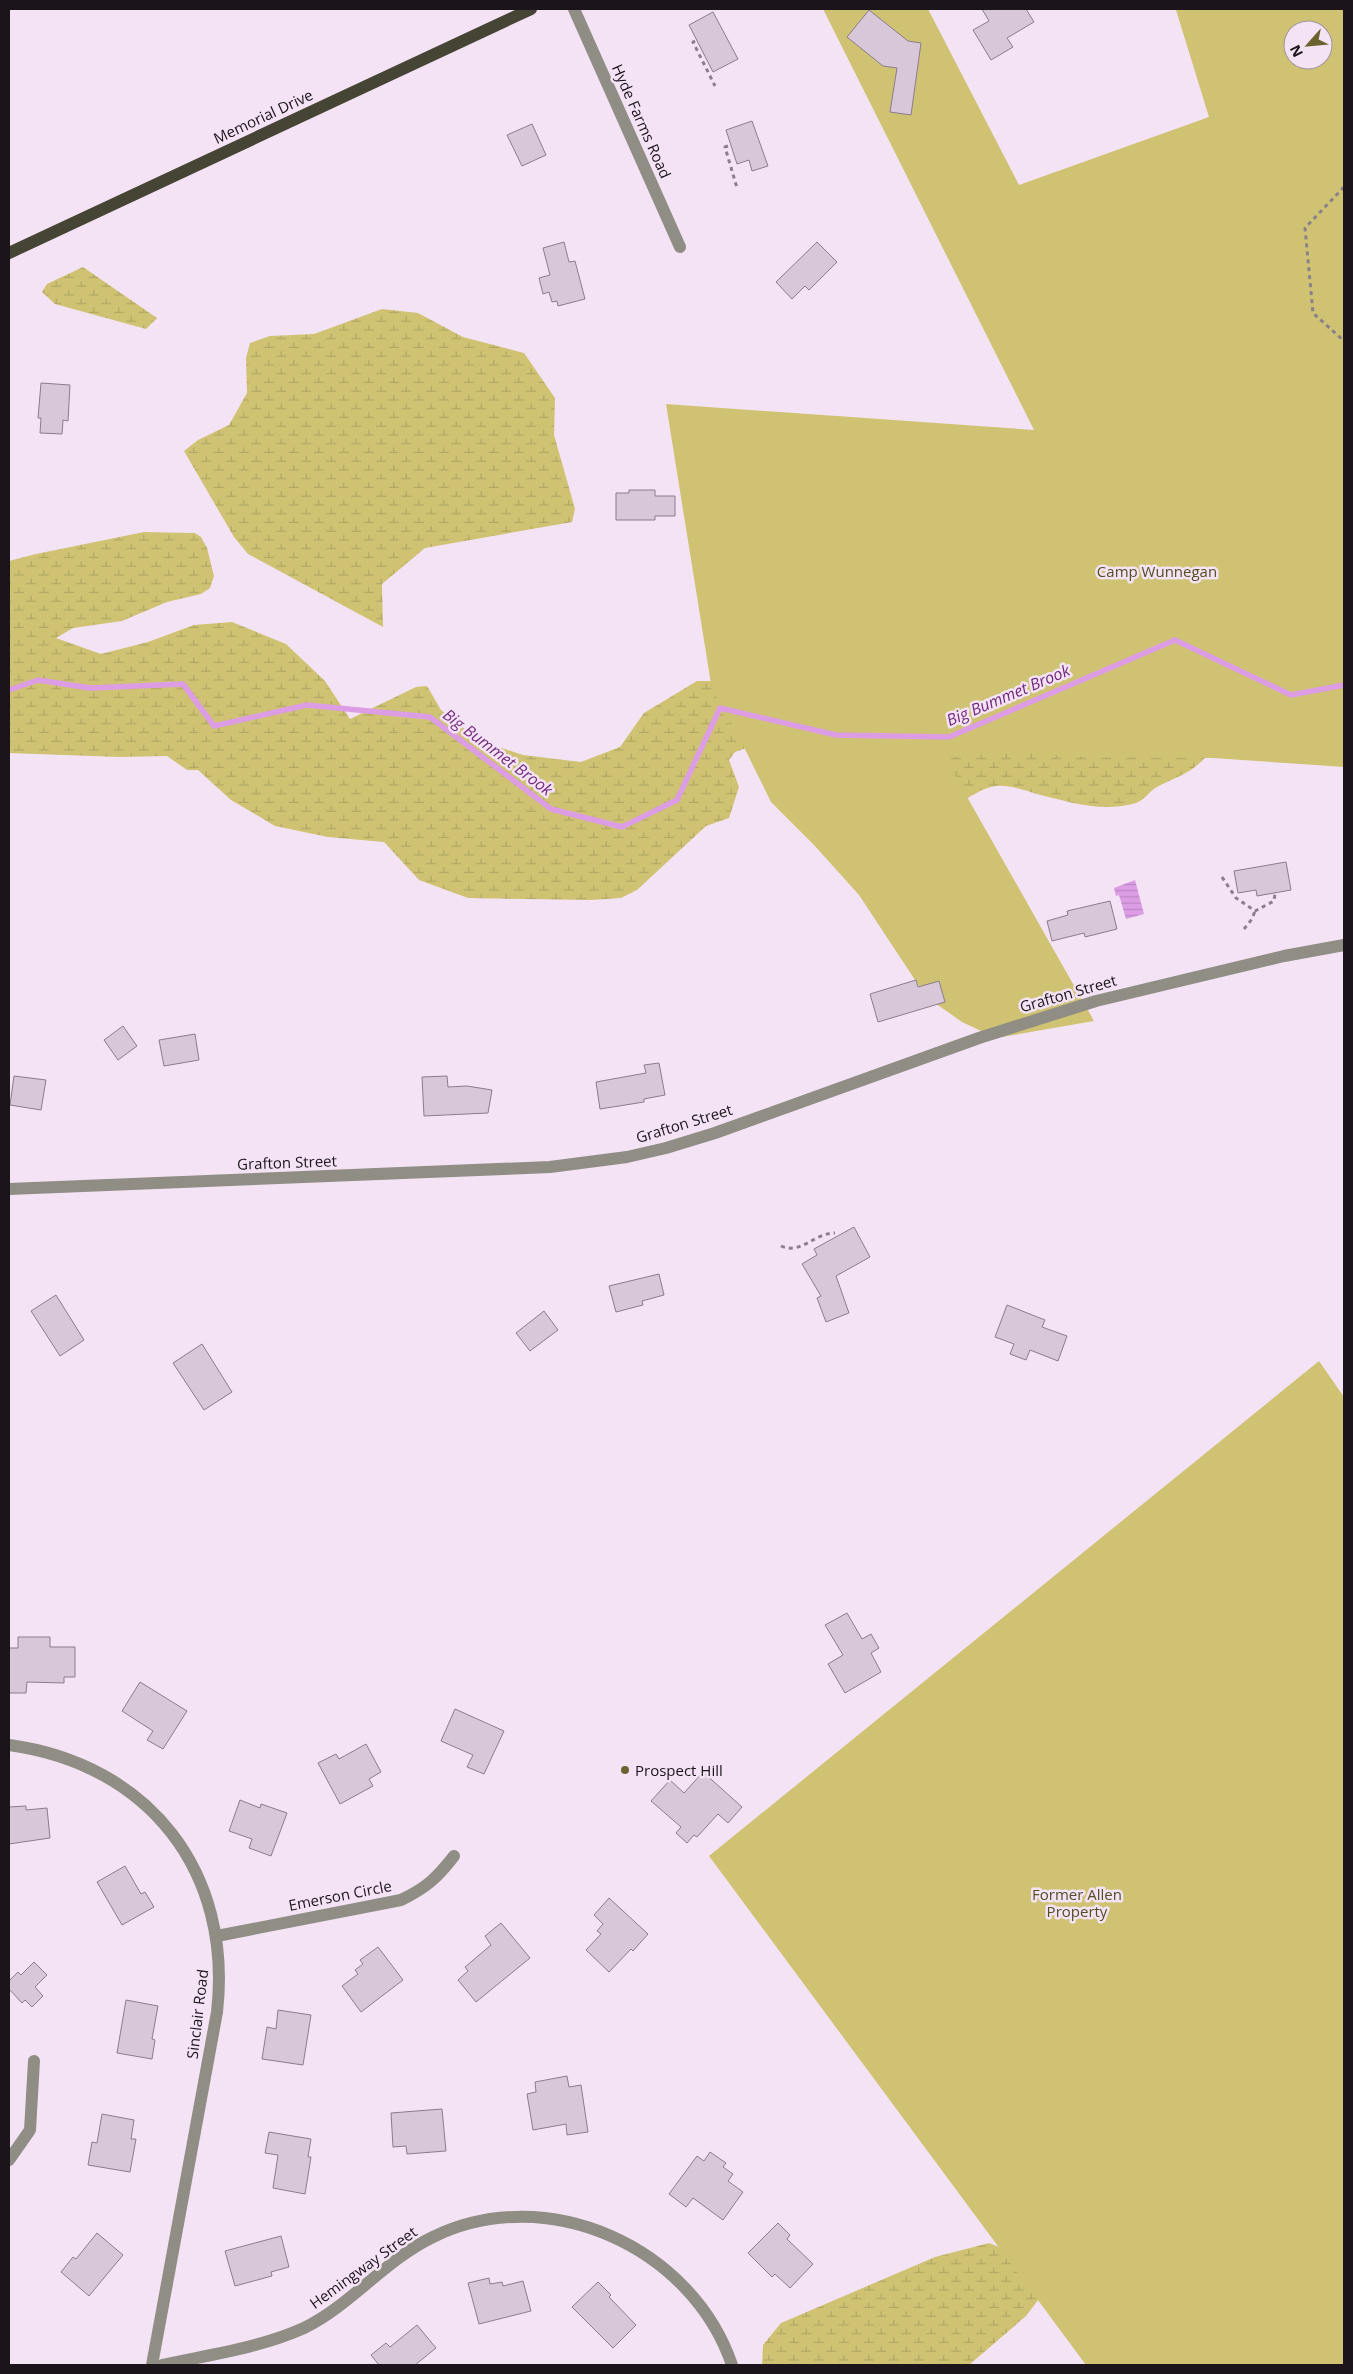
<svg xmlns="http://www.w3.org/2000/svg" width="1353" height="2374" viewBox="0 0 1353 2374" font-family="'Open Sans',sans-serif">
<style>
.wetland{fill:url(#wetland-marsh)}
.park{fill:#cfc373;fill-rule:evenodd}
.water{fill:url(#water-rules)}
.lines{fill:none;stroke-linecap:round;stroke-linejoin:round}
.stream{stroke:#dc9de4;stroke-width:5.5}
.building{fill:#d8c7d9;stroke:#8b7c8d}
.path{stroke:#8a7f8b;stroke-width:3;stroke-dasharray:4 4;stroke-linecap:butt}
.minor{stroke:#8f8d84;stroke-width:12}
.major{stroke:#464434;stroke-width:12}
.poi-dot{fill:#6b632f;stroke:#f4e3f5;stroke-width:2}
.labels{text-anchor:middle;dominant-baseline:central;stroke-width:5;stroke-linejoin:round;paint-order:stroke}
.street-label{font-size:15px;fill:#1b151b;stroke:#f4e3f5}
.park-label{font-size:15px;fill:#544e25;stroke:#f4e3f5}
.poi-label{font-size:15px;fill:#1b151b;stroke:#f4e3f5;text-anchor:start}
.water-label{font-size:16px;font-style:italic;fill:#72287c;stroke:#f4e3f5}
</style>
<defs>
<pattern id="wetland-marsh" width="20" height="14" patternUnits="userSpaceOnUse" patternTransform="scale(1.25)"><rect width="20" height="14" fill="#cfc373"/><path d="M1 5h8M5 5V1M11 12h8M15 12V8" fill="none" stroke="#b1a763"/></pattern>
<pattern id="water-rules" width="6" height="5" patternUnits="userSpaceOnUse" patternTransform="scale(1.25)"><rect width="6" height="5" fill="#dc9de4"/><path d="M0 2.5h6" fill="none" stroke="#bc86c3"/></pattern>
</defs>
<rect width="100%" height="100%" fill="#f4e3f5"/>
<path class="wetland" d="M83,267L157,318L146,329L55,304L42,292L47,284Z
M382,309L418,313L463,337L524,353L555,398L554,435L575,509L572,522L425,548L382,584L383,627L248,554L234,537L184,451L198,440L229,425L247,393L246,358L250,343L270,336L314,334Z
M144,532L195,533L201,537L207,548L214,576L210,588L201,594L167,602L122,621L73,628L56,638L101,654L148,642L194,625L232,622L286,644L325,681L350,719L416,687L427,686L441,710L480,741L523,755L581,762L620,747L644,713L697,681H719L1210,752C1193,773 1180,775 1157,787C1149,791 1145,800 1136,803C1103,813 1069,802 1037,794C1024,790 1009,785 996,786C984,787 974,795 964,800L752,746L735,752L729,760L739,787L729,818L706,826L637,890L621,898L591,900L468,898L419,880L384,842L328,837L275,826L231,800L198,770H187L167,756L119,757L9,753V561L36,554Z
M989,2243L1029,2259L1048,2287L1026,2316L969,2365H762L763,2345L781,2323L935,2257Z"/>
<path class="park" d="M823,9H928L1019,185L1209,117L1176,10L1344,9V767L1213,758L1092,757L1010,752L945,758L1094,1021L996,1038L962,1022L935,1003L919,986L859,895L814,845L771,802L738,735L712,690L666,404L1034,430ZM1293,30H1323V60H1293Z
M1319,1361L1344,1397V2365H1086L709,1856Z"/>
<path class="water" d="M1135,880L1144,914L1126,919L1119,895L1116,896L1114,888Z"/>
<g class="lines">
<path class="stream" d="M9,690L38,680L90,688L183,684L214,726L307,705L430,717L551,809L622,827L677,800L720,708L836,735L949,737L1175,640L1291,695L1344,685"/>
</g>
<path class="building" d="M982,9H1026L1034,22L1007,38L1013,47L991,60L973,30L989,21Z
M869,10L908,41L921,43L911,115L890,112L897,68L883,66L847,37Z
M713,12L738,59L713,72L689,25Z
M752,121L768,166L752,171L749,160L737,164L726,130Z
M532,124L546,155L522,166L507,135Z
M564,242L569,262L575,261L585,299L558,306L557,301L552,302L549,292L543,294L539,278L550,275L543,248Z
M817,242L837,262L809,290L805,286L792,299L776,282Z
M41,383L70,385L68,421L63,420L62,434L40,433L41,418H38Z
M629,490H655V496H675V516H655V520H616V493H629Z
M1286,862L1291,890L1257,896L1256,890L1238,893L1234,871Z
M1110,901L1117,929L1085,937L1084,933L1052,941L1047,921L1068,915L1067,911Z
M916,980L918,987L939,981L945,1002L878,1022L870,994Z
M123,1026L137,1046L118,1060L104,1040Z
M195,1034L199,1060L164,1066L159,1040Z
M659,1063L665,1095L644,1099V1102L600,1109L596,1082L646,1073L644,1065Z
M14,1076L46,1080L41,1110L10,1105Z
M447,1076L448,1087L467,1086L492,1090L488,1113L424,1116L422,1077Z
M854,1227L870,1257L836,1276L849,1313L826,1322L817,1298L821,1296L802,1264L817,1255L814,1249Z
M659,1274L664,1295L642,1301L643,1305L616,1312L609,1286Z
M56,1295L84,1340L60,1356L31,1311Z
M1007,1305L1045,1320L1042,1327L1067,1336L1058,1361L1030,1350L1026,1360L1010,1354L1014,1344L995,1337Z
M544,1311L558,1330L530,1351L516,1333Z
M202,1344L232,1392L204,1410L173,1363Z
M847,1613L862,1639L871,1634L879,1648L871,1653L881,1672L845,1693L828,1664L843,1655L825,1625Z
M18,1637H50V1647H75V1677H64V1683L27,1682L26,1693H9V1648H18Z
M140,1682L187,1711L163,1749L147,1740L153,1731L122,1711Z
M455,1709L504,1731L484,1774L467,1767L473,1755L441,1741Z
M366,1744L381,1772L369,1779L373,1786L340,1804L318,1763L336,1754L339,1759Z
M703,1772L742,1807L728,1823L718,1814L697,1837L694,1835L687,1843L676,1833L681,1827L651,1801L670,1780L684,1793Z
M240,1800L260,1808L261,1804L287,1813L271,1856L249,1848L252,1839L229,1831Z
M26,1806V1810L47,1808L50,1838L9,1844V1807Z
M125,1866L141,1894L145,1892L154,1907L122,1925L97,1882Z
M609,1898L648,1934L633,1951L631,1949L609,1972L586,1950L601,1934L597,1931L603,1924L594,1915Z
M501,1923L530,1958L476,2002L458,1980L468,1971L465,1967L491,1945L485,1936Z
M378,1947L403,1980L361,2012L342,1986L358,1974L355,1970L363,1964L360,1960Z
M34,1962L47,1975L35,1987L43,1996L32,2007L25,2000L22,2003L9,1989V1981L18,1972L21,1975Z
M126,2000L158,2006L152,2039L155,2040L152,2059L117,2053Z
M278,2010L311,2015L303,2065L262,2059L267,2027L276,2029Z
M567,2076L569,2087L581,2085L588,2132L567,2135L566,2124L533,2130L527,2094L536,2092L535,2082Z
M442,2109L446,2151L407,2154L406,2146L393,2147L391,2113Z
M102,2114L134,2120L131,2139H136L130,2172L88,2165L92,2142L97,2143Z
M269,2132L311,2139L308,2157H311L305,2194L273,2188L278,2155L265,2153Z
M710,2152L726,2163L723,2167L733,2174L728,2181L743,2192L723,2220L693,2198L686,2207L669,2194L697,2156L704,2161Z
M778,2223L790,2235L787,2239L813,2264L790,2288L775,2274L772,2277L748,2253Z
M97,2233L123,2255L89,2296L61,2272L73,2257L76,2259Z
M281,2236L289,2267L271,2272L272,2276L235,2286L225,2251Z
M489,2278L490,2284L502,2282L503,2286L523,2281L531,2311L479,2324L468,2283Z
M598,2282L611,2295L609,2297L636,2325L613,2348L572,2307Z
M417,2325L436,2348L415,2365H379L371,2355L386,2343L390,2347Z"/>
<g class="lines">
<path class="path" d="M695,41L693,42L715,86
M728,146L725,147L737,188
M1344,187L1305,228L1313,313L1344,341
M1222,877L1236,898L1255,911L1274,901L1275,893
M1244,929L1252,919L1255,911
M781,1246C801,1255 814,1233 835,1233"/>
<path class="minor" d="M574,9L680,247
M9,1189L550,1167L627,1157L666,1148L715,1133L979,1038L1096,1001L1284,956L1344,945
M9,1745C149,1764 233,1872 217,2012L152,2365
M217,1936L401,1900C426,1888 437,1878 454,1856
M9,2160L30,2130L34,2061
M162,2365C208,2355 260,2348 304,2328C351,2305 385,2260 433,2237C547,2181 692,2247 732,2365"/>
<path class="major" d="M9,253L531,9"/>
</g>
<circle class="poi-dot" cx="625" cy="1770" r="5"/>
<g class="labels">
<g class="street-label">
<text transform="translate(263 116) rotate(-25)">Memorial Drive</text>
<text transform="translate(642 121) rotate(66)">Hyde Farms Road</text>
<text transform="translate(1068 993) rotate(-16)">Grafton Street</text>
<text transform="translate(684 1123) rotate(-17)">Grafton Street</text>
<text transform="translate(287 1162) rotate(-2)">Grafton Street</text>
<text transform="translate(340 1895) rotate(-11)">Emerson Circle</text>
<text transform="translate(197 2014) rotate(-83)">Sinclair Road</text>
<text transform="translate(363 2267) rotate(-36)">Hemingway Street</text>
</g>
<g class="park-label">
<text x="1157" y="571">Camp Wunnegan</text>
<text x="1077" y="1894">Former Allen<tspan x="1077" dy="17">Property</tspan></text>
</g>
<g class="poi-label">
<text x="635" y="1770">Prospect Hill</text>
</g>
<g class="water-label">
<text transform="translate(1008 695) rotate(-23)">Big Bummet Brook</text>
<text transform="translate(498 752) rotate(37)">Big Bummet Brook</text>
</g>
</g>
<rect width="1353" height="2374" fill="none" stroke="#1b151b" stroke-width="20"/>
<g transform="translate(1308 45) rotate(243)"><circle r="24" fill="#f4e3f5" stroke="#9d919e"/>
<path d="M0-4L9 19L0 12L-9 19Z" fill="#6b632f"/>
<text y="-8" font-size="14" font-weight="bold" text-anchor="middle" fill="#1b151b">N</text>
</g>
</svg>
